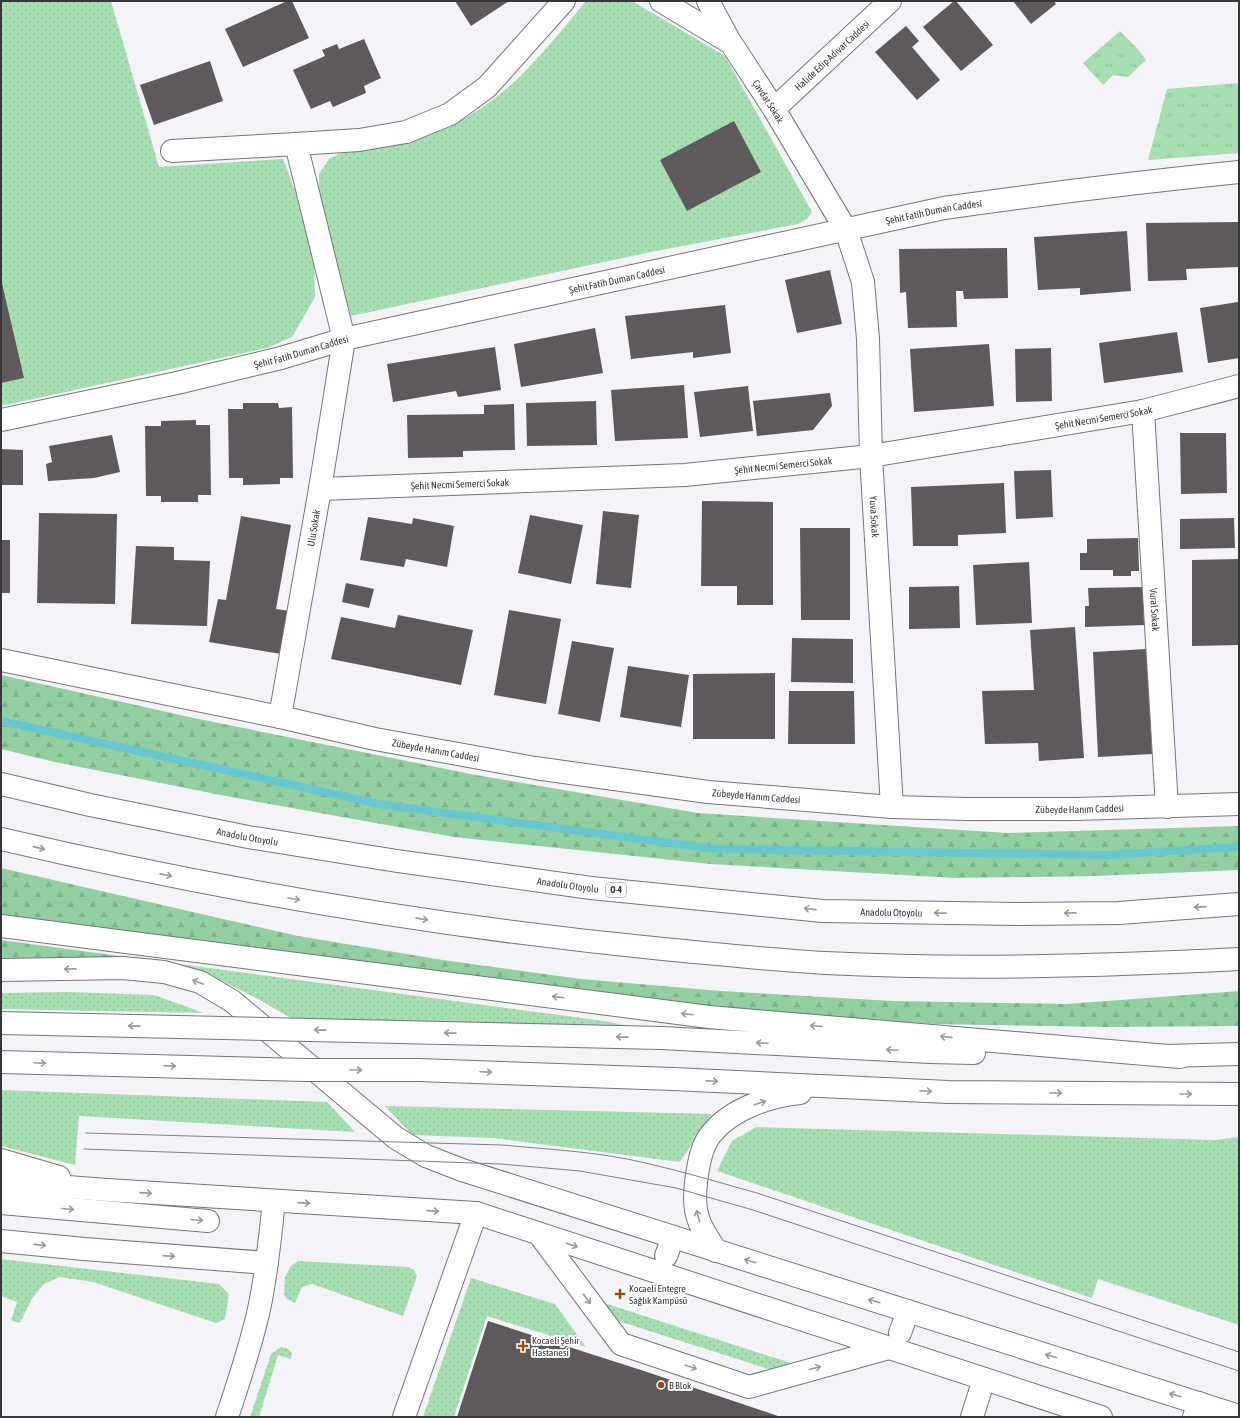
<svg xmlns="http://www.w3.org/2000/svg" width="1240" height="1418" viewBox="0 0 1240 1418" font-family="'Asap Condensed',sans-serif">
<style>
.grass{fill:url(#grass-dots)}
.forest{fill:url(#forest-firs)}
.park{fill:url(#park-tufts)}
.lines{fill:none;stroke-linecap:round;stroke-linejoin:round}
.stream{stroke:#69c8cf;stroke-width:8}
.building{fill:#5e5a5c}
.minor-casing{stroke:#77757a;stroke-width:24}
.major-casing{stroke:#77757a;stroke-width:24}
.highway-casing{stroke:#77757a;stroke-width:24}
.minor{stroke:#fff;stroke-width:22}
.major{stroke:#fff;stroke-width:22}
.highway{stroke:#fff;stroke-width:22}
.tram{stroke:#807f82;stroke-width:1}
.major-bridge-casing{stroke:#77757a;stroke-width:24;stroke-linecap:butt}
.major-bridge{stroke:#fff;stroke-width:22}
.oneway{stroke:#9b9a9c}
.poi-dot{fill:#a74600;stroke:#fff;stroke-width:1.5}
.labels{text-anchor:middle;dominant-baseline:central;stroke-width:4;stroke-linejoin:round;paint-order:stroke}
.shield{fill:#fff;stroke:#737274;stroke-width:1}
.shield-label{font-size:9px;font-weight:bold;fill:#373638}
.street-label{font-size:10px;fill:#373638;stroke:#fff}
.poi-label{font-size:10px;fill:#373638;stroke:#fff;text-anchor:start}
</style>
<defs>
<pattern id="grass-dots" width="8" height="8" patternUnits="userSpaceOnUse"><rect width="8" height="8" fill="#a7dfb3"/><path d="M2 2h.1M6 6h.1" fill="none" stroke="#90c09b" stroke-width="1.8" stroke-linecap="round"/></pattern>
<pattern id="forest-firs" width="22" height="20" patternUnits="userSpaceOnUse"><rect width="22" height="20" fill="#93d0a1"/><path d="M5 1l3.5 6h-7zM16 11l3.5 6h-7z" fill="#7fb38b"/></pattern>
<pattern id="park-tufts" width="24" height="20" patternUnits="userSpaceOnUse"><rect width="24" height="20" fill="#a7dfb3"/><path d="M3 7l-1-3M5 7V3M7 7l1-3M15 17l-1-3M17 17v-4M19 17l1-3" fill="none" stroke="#90c09b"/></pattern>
</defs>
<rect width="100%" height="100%" fill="#f4f3f8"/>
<path class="grass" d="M1,1H111L159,167L283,159L299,201L314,261L315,297L292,337L267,348L1,406Z
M586,1H632L725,56L812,212L807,219L798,224L651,252L351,316L326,228L319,191V174L329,159L343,152C365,147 387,142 409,137C420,134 431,133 441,129C504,106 545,50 586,1Z
M149,960L604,1021L660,1032L294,1020L260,1000L210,975Z
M68,992L154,995L204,1013L1,1009V993Z
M1,1090L327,1102L355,1132L79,1116L75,1165L1,1146Z
M385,1106L712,1114L680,1162L492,1138L412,1135Z
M756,1127L1215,1140L1239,1137V1325L1098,1279L1092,1298L717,1171L732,1141Z
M1,1259L219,1284L229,1294L225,1319L216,1323L93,1282L60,1277L44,1284L31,1300L20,1323L11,1320L17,1302L1,1296Z
M298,1261L408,1267L414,1270L417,1276L403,1316L312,1284L302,1287L295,1303L287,1299L284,1295L285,1277L291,1266Z
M471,1278L555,1304L586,1347L487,1316L454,1417H423Z
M601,1302L797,1365L778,1372L615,1320Z
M281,1347L287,1348L292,1353L291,1359L278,1355L259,1417H250L271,1354Z"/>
<path class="forest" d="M1,675L194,718L476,775L698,813L1008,833L1239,826V870L1095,876L955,878L710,864L454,837L236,798L55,762L1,749Z
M1,868L298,936L443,960L581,979L721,991L893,1001L1067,1004L1239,991V1026L1107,1027L935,1024L709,1010L439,976L1,914Z
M1,940L149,960L1,962Z"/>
<path class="park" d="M1120,31L1137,48L1146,60L1128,77L1113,75L1103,85L1083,63Z
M1239,83V153L1148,160L1167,89Z"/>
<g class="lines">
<path class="stream" d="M1,721L384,805L715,849L1106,855L1239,847"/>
</g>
<path class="building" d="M287,1H292L309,38L243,67L225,29Z
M455,1H509L471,26Z
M954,1H956L993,45L961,71L923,27Z
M1013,1H1054L1056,4L1031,24Z
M906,26L919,41L912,47L940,80L917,100L875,52Z
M364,39L381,78L364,86L366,93L333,107L330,101L311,109L293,70L325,56L322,50L337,44L339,49Z
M210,61L223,101L154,125L140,85Z
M734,121L761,172L687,211L660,160Z
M1239,222V267L1186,269L1187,280L1148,281L1146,223Z
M1127,231L1131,291L1080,295V288L1038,290L1034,237Z
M1007,248L1008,298L964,299L963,291H956L957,327L908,328L906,292L900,293L899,249Z
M830,270L842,324L797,333L785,280Z
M1,279L24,378L1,383Z
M1238,302L1239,358L1208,363L1200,308Z
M725,305L731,353L693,358V352L631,359L625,316Z
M595,328L603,373L521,387L514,344Z
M1177,332L1183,372L1104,383L1099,343Z
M989,344L994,406L914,412L910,349Z
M495,347L501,390L458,397L456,391L393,402L387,364Z
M1051,348L1052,401L1016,402L1015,349Z
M684,385L688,438L615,441L611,390Z
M748,386L753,431L700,437L694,392Z
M830,393L832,406L813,430L757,436L753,401Z
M596,401L597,445L527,446L526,403Z
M243,403H278L279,408L292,407L293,478H280V484L243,485V478H229L228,409H243Z
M514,404L515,450L463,451V457L408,458L407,415L484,414V405Z
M196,420V425H210L211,495H198V502H161V496H146L145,426H161V421Z
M1180,433H1226L1227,493L1181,494Z
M112,435L120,472L94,478L48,481L46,464L52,462L49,446Z
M1,449L23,450V485H1Z
M1051,470L1053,517L1016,519L1014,471Z
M1004,483L1006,533L958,535V546H913L911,487Z
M702,501L773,502V605H737V586H701Z
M603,511L639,515L631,588L596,584Z
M39,513L117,514L115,604L37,603Z
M530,515L583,525L571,584L518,573Z
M241,516L291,525L276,609L290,611L281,654L209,642L218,599L226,600Z
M368,517L412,524L413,518L454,526L447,567L406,559L404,567L360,560Z
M1234,518L1235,548L1180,549V519Z
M800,528H850V620H801Z
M1138,538L1139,571H1131V576H1113V570H1080V553H1087V539Z
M1,540H10V593H1Z
M136,546L174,547V560L210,561L207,626L131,624Z
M1239,559V645L1192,646V560Z
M1029,562L1032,623L976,625L973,565Z
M346,583L374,589L369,608L342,602Z
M959,586L960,628L909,629V587Z
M1143,587L1144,625L1085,627V606H1089L1088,588Z
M509,610L561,619L546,704L494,695Z
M398,615L473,630L461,685L331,659L341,617L395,628Z
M1075,627L1084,758L1039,761L1038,743L985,744L982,691L1034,690L1030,630Z
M792,638L853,639V683L791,682Z
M572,641L614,648L600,722L558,714Z
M1147,649L1152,754L1098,757L1093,652Z
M628,666L689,675L681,727L620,717Z
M775,673V739H693V674Z
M789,691H854L855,744H788Z
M488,1321L641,1370L781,1417H457Z"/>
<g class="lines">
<defs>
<g id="minor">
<path id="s1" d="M661,1L731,43L774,109L846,230L863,282L868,339L871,456L892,807"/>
<path d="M708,1L730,42"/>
<path id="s2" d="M774,109L890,1"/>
<path d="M172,151L296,144"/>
<path id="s3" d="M1143,411L1167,807"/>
<path id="s4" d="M1,420L177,383L281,358L344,339L944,208C1042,194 1140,182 1239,172"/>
<path id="s5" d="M320,489L685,475L871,456L1143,411L1239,386"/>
<path id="s6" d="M1,660L280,717L375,739L535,768L708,792L892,807L968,809H1076L1239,804"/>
<path id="s7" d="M280,717L320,489L344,339L296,144L359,140L406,132L450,114L487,87L564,1"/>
<path d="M1,1203L208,1221"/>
<path d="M539,1234L621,1344L749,1387L889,1348"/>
<path d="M1,1241L84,1249L267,1263"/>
<path d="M666,1256L673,1237"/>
<path d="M900,1333L908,1311"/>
<path d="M227,1417C239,1381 251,1346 259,1309C267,1273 270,1237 274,1201"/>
<path d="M404,1417L476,1213"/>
<path d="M972,1417L984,1379"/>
<path d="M1194,1417L1199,1403"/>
</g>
<path id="major" d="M1,926L709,1017L1180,1057
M1,970L123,968L164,972L200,982L232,1001L396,1138L426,1156L462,1170L1239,1416
M661,1038L930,1052L974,1053
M1166,1056L1239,1054
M673,1079L948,1092L1239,1094
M1,1160L59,1177
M1,1182L107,1190L476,1213L1101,1417
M716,1251C710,1241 701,1229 698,1218C694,1206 695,1194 696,1182C698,1168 700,1153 707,1140C725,1111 768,1096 800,1093"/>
<g id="highway">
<path id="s8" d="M1,784L90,805L248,837L397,861L591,888L822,911L1021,914L1119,913L1239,904"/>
<path d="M1,839C219,890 440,927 663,949C717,954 771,960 825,963C963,970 1101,966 1239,959"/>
</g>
</defs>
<use href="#minor" class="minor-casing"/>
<use href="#major" class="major-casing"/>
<use href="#highway" class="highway-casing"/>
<use href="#minor" class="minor"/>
<use href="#major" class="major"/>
<use href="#highway" class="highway"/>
<path class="tram" d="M86,1133L502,1145C544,1149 586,1151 627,1159C671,1168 714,1181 757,1193L1239,1352
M84,1149L501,1164L580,1171L676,1188L753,1210L1239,1371"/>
<defs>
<path id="major-bridge" d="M1,1023L661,1038
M1,1062L306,1070H418L673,1079"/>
</defs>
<use href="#major-bridge" class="major-bridge-casing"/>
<use href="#major-bridge" class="major-bridge"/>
</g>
<defs><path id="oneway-shaft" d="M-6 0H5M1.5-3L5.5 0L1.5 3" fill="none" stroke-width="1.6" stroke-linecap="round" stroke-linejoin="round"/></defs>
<g class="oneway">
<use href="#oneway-shaft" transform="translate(39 848) rotate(13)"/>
<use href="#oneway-shaft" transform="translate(166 875) rotate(11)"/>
<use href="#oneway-shaft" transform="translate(294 899) rotate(9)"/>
<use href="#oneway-shaft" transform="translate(1200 907) rotate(176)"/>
<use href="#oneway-shaft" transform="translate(810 909) rotate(-174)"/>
<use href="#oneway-shaft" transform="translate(940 913) rotate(-179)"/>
<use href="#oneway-shaft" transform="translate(1070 913) rotate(179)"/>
<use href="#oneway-shaft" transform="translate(422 919) rotate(8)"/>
<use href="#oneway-shaft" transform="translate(70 969) rotate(179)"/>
<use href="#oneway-shaft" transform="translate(198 982) rotate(-159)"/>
<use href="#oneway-shaft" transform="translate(558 997) rotate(-173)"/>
<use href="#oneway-shaft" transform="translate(687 1014) rotate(-173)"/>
<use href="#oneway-shaft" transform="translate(134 1026) rotate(-179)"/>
<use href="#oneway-shaft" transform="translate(816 1026) rotate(-175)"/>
<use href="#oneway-shaft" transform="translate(320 1030) rotate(-179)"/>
<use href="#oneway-shaft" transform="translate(450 1033) rotate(-179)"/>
<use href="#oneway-shaft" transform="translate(622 1037) rotate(-179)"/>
<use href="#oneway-shaft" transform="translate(946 1037) rotate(-175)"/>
<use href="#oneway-shaft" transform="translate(762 1043) rotate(-177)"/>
<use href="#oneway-shaft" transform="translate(892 1050) rotate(-177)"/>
<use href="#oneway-shaft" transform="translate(40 1063) rotate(2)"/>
<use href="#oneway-shaft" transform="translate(170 1066) rotate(2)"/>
<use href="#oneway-shaft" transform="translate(356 1070)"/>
<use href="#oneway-shaft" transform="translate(486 1072) rotate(2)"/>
<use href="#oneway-shaft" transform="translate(712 1081) rotate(3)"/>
<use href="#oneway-shaft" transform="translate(926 1091) rotate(3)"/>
<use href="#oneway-shaft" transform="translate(1056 1093)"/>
<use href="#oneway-shaft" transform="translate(1186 1094)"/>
<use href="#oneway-shaft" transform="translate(760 1103) rotate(-18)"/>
<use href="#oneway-shaft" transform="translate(146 1193) rotate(4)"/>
<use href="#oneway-shaft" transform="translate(304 1203) rotate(4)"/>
<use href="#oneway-shaft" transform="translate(68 1209) rotate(5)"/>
<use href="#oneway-shaft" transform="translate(433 1211) rotate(4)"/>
<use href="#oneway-shaft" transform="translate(698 1216) rotate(-106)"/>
<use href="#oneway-shaft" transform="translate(197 1220) rotate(5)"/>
<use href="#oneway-shaft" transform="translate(40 1245) rotate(6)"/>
<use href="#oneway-shaft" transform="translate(572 1245) rotate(18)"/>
<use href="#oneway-shaft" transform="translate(169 1256) rotate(4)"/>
<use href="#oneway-shaft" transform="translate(750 1261) rotate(-163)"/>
<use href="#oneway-shaft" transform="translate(587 1299) rotate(53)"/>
<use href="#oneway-shaft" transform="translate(874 1301) rotate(-163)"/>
<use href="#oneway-shaft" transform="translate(1051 1356) rotate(-163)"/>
<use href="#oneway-shaft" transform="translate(691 1367) rotate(18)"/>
<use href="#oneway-shaft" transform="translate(815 1368) rotate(-15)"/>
<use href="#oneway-shaft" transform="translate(1175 1395) rotate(-163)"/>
</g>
<g class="poi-dot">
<path d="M618 1288h4v4h4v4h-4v4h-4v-4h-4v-4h4z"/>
<path d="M521 1340h4v4h4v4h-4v4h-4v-4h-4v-4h4z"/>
<circle cx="661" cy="1385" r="4"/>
</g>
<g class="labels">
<rect class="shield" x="606" y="883" width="20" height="14" rx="3"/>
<g class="shield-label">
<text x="616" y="890">O-4</text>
</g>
<g class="street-label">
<text stroke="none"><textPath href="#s2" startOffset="79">Halide Edip Adıvar Caddesi</textPath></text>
<text stroke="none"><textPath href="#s1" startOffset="151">Çavdar Sokak</textPath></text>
<text stroke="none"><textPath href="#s4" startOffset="956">Şehit Fatih Duman Caddesi</textPath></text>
<text stroke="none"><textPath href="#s4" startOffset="632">Şehit Fatih Duman Caddesi</textPath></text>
<text stroke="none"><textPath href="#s4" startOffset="308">Şehit Fatih Duman Caddesi</textPath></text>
<text stroke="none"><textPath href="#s5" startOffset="788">Şehit Necmi Semerci Sokak</textPath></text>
<text stroke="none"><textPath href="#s5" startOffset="464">Şehit Necmi Semerci Sokak</textPath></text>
<text stroke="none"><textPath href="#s5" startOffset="140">Şehit Necmi Semerci Sokak</textPath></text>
<text stroke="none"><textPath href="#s1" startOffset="591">Yuva Sokak</textPath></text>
<text stroke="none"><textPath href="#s7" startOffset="192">Ulu Sokak</textPath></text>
<text stroke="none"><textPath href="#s3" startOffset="199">Vural Sokak</textPath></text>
<text stroke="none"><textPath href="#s6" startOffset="444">Zübeyde Hanım Caddesi</textPath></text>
<text stroke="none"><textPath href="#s6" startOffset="768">Zübeyde Hanım Caddesi</textPath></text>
<text stroke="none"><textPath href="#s6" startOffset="1092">Zübeyde Hanım Caddesi</textPath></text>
<text stroke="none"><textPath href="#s8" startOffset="252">Anadolu Otoyolu</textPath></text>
<text stroke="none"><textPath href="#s8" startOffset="576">Anadolu Otoyolu</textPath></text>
<text stroke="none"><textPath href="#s8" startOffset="901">Anadolu Otoyolu</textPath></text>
</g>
<g class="poi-label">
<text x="629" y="1288">Kocaeli Entegre<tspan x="629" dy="12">Sağlık Kampüsü</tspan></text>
<text x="532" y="1340">Kocaeli Şehir<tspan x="532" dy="12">Hastanesi</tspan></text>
<text x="669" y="1385">B Blok</text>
</g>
</g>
<rect width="1240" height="1418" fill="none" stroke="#373638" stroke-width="4"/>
</svg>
